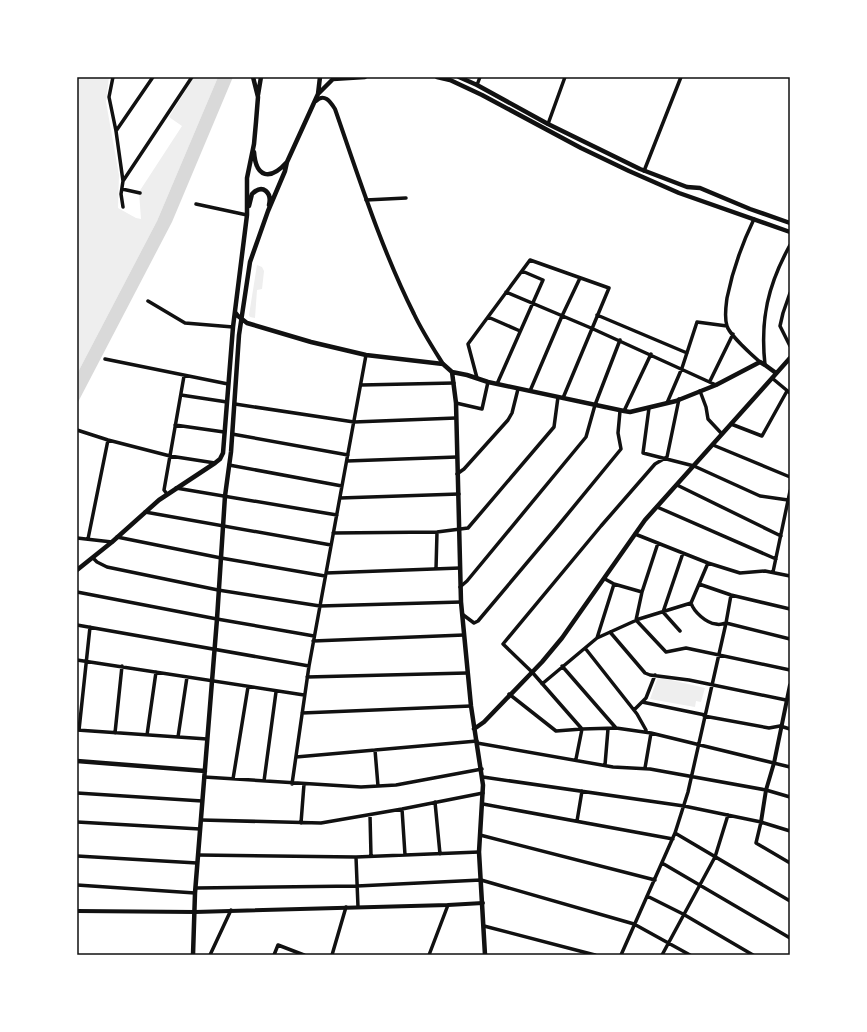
<svg xmlns="http://www.w3.org/2000/svg" width="867" height="1032" viewBox="0 0 867 1032" font-family="Ubuntu,sans-serif">
<style>
.green{fill:#eee}
.water{fill:#d9d9d9}
.lines{fill:none;stroke-linecap:round;stroke-linejoin:round}
.minor{stroke:#111;stroke-width:3.5}
.tertiary{stroke:#111;stroke-width:4}
.secondary{stroke:#111;stroke-width:4.5}
.neatline{fill:none;stroke:#111;stroke-width:1.5}
</style>
<rect width="100%" height="100%" fill="#fff"/>
<path class="green" d="M77,77H109L106,102L119,175L118,208L136,218L141,219L139,192L182,126L169,117L194,77H218L157,221L77,374Z
M257,265L262,267L264,271L262,289L257,290L255,318L250,317L249,315Z
M658,677L705,688L701,702L696,701L695,707L650,699Z"/>
<path class="water" d="M218,77H233L172,222L77,404V374L157,221Z"/>
<g class="lines">
<path class="minor" d="M113,77L109,97L116,131L123,181L121,194L123,207
M477,85L480,77
M548,124L565,77
M116,131L153,77
M644,171L681,77
M123,181L192,77
M122,189L140,193
M366,200L406,198
M196,204L247,215
M754,219C741,246 733,268 727,298C726,306 724,317 727,326C729,334 752,355 760,362
M506,292L591,328L716,385
M790,293L783,313L780,326L790,346
M148,301L185,323L233,327
M597,315L687,353
M488,317L520,331
M105,359L228,384
M765,365C760,319 768,285 790,245
M477,378L468,344L530,260L609,288L563,398
M772,378L790,393
M710,381L733,334
M497,384L543,280L522,271
M361,385L454,383
M530,391L562,316L580,278
M700,391L706,407L708,419L722,434
M181,395L227,402
M456,403L482,409L488,382
M667,403L682,368L697,322L727,326
M235,404L354,422L456,418
M649,408L643,453L694,466L760,496L788,500
M624,411L651,354
M731,424L762,436L787,391
M175,425L224,432
M77,430L108,440L170,456L215,463
M232,434L348,455
M713,445L790,477
M347,461L457,457
M229,465L342,486
M457,474L464,469L508,420L512,413L518,389
M677,485L781,536
M176,488L337,515
M167,494L164,490L184,376
M340,498L459,494
M657,507L776,559
M145,512L331,545
M333,533L437,532L468,528L554,427L558,397
M635,534L708,563L740,573L765,571L790,576
M117,537L221,558L325,576
M77,538L112,542
M88,539L108,440
M658,543L642,592L636,620L666,652L686,648L790,670
M93,558L97,562L107,567L218,590L320,606L461,602
M436,569L437,532
M773,572L790,491
M326,573L460,568
M605,579L614,584L642,592
M699,584L731,595L790,609
M460,587L467,581L586,437L595,405L620,340
M77,592L217,619L314,636
M691,603C694,612 706,623 716,624C719,625 723,624 726,623L790,639
M462,614L474,623L478,621L557,527L621,449L618,433L620,411
M77,625L309,666
M680,631L663,612L683,553
M610,632L645,673L650,675L689,680L786,700
M597,638L614,584
M313,641L464,635
M585,648L637,714L646,730V732
M77,660L304,695
M562,666L616,728
M307,677L467,673
M542,684L597,638L639,619L691,603L708,563
M509,694L556,731L582,729L616,728L651,733L790,767
M642,702L705,715
M634,710L646,698L655,675
M302,713L471,706
M704,716L769,728L780,726L790,729
M77,730L207,739
M79,730L90,627
M115,733L122,666
M147,735L156,672
M178,737L187,677
M477,743L613,767L650,769L766,790L790,797
M375,750L378,786
M296,757L477,741
M576,759L582,729L532,672L503,644L601,526L655,464L667,457L679,399
M605,765L608,729
M645,768L651,733
M204,777L361,787L396,785L482,769
M483,777L684,806L761,822L790,831
M233,779L248,687
M264,781L276,692
M292,784L309,666L366,355
M77,793L202,801
M435,802L440,854
M483,804L673,839
M402,809L405,855
M370,815L371,856
M201,820L321,823L402,809L483,793
M577,821L582,791
M77,822L200,829
M761,822L756,843L790,863
M301,823L304,784
M675,833L790,901
M480,835L655,880
M198,855L356,857L479,852
M77,856L197,863
M356,857L358,907
M662,863L790,938
M77,885L195,893
M196,888L357,886L481,880L634,924L690,955
M647,896L683,914L753,955
M484,926L595,955
M210,955L231,910
M274,955L278,945L304,955
M332,955L346,907
M429,955L448,905
M621,955L675,833L688,792L726,623L731,595
M662,955L715,857L728,815"/>
<path class="tertiary" d="M316,101C324,93 330,101 335,109C359,178 381,248 414,314C422,331 433,348 443,364
M761,822L766,790L774,763L790,685
M77,911L195,912L448,905L483,903"/>
<path class="secondary" d="M437,77L450,80L482,95L581,148L629,171L679,193L790,232
M459,77L477,85L548,124L640,169L687,187L700,188L750,209L790,223
M318,94L333,79L365,77
M258,95L261,77
M254,152C256,178 270,181 287,162L318,94L320,77
M249,206L252,194C263,183 272,193 269,205
M235,312L238,316L247,323L311,342L366,355L443,364L452,372L467,375L488,382L624,411L630,412L676,401L716,385L760,362L765,365L776,373
M452,372L456,403L461,602L471,706L483,785L479,852L485,955
M77,570L112,542L159,500L215,463L220,459L223,453L233,327L247,215V178L254,144L256,122L258,97L253,77
M474,729L484,722L542,662L562,638L645,520L790,358
M77,761L205,771
M193,955L195,893L217,619L225,496L231,452L239,335L250,262L268,211L285,171L287,162"/>
</g>
<rect width="867" height="1032" fill="none" stroke="#ffffff" stroke-width="156"/>
<rect x="78" y="78" width="711" height="876" class="neatline"/>
</svg>
